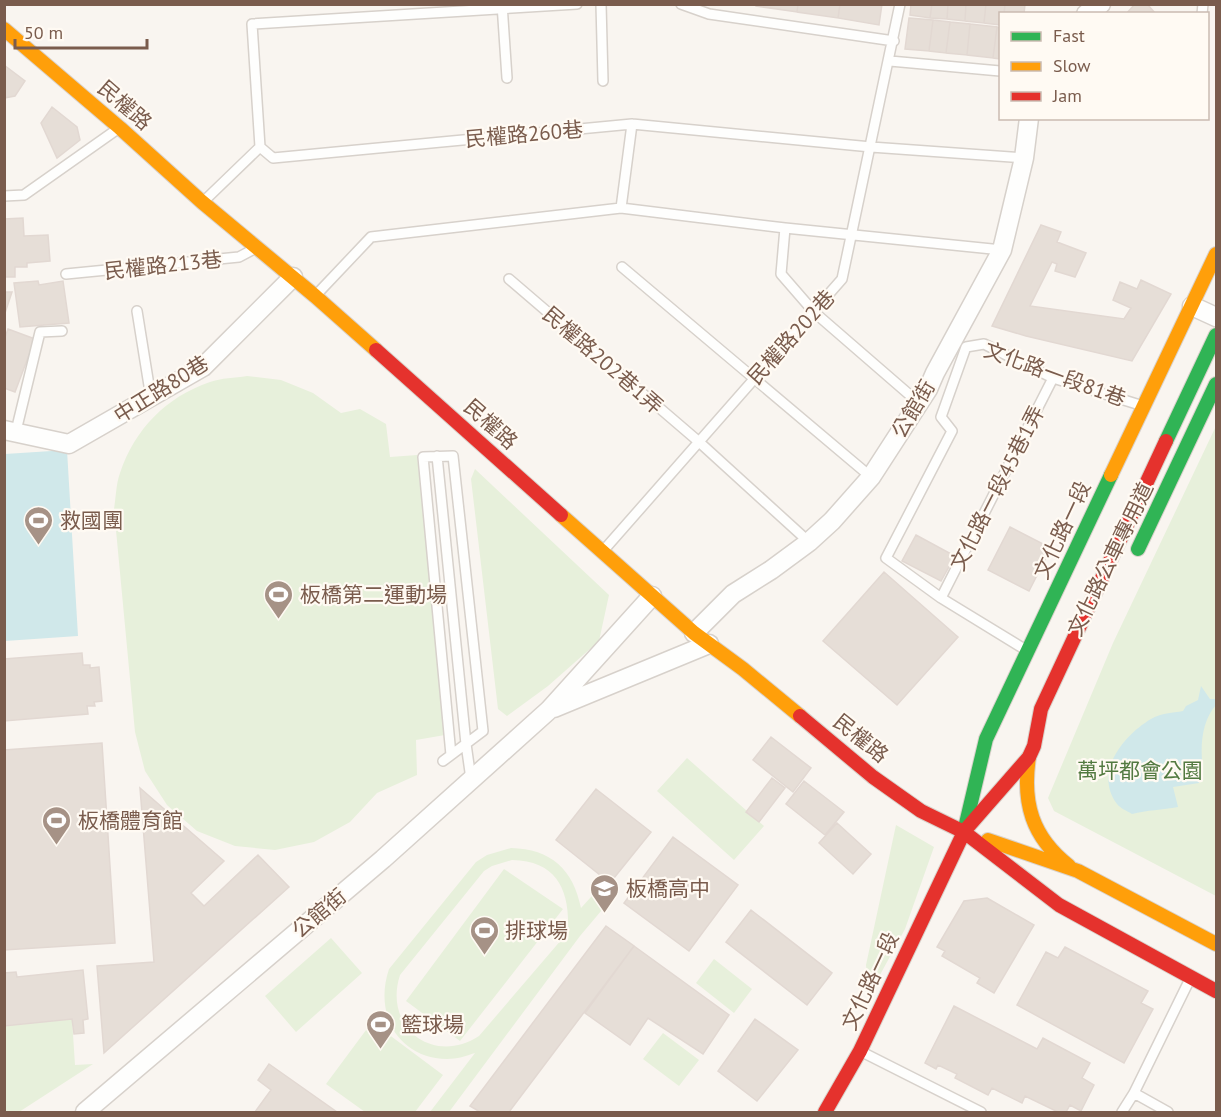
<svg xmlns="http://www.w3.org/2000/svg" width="1221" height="1117" viewBox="0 0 1221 1117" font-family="'PT Sans','Noto Sans TC',sans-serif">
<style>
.green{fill:#e7f0db;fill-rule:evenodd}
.water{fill:#d0e8ea}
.building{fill:#e6ded7;stroke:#e2d8d2;stroke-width:1.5}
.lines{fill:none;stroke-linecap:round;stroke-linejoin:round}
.lane-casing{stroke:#d7d1cb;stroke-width:12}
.street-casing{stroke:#d7d1cb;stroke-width:21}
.fast-casing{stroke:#d9d2cb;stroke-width:16}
.slow-casing{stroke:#d9d2cb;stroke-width:16}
.jam-casing{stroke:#d9d2cb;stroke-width:16}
.lane{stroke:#fefefd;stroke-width:9}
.street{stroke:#fefefd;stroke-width:18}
.fast{stroke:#30b455;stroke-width:14}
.slow{stroke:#ff9f0a;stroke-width:14}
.jam{stroke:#e5322d;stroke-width:14}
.labels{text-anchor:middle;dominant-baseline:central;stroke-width:4.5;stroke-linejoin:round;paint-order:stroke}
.street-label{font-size:21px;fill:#7a5c4d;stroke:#fffaf3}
.poi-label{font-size:21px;fill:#7a5c4d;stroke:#fffaf3;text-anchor:start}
.park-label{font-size:21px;fill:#537a41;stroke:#fffaf3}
</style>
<rect width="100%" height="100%" fill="#f9f5f0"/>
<path class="green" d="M247,376L281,380L313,393L341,413L360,409L386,424L390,457L417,455L445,735L416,740L417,775L377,793L350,822L314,842L275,850L235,846L197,831L167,805L145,771L135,732L114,509C116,497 116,484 120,473C135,429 166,397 210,382C221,378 235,378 247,376Z
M1216,426V896L1054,811L1048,798L1113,643Z
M475,469L609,595L599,641L548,686L507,716L498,709L471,479Z
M687,758L764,826L734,860L657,791Z
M896,825L934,847L905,929L869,995L866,965Z
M511,848C551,849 573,869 581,908L600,887L612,898L580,936L449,1112H430L475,1053C466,1056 457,1059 447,1059C397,1058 374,1013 389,969L476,862L487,855ZM512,860C558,861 570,891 568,932L479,1036C433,1066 383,1027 400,975L484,871L492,866Z
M504,869L563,909L460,1041L406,1001Z
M331,938L362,973L296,1032L265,996Z
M714,959L752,989L734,1013L696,983Z
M72,1019L75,1065L93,1064L19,1112H5L4,1026Z
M372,1022L443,1075L415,1112H365L326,1084Z
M663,1033L699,1060L679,1086L643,1059Z"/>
<path class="water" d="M67,450L78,636L5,641V454Z
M1201,686L1210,699H1216V705C1201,722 1200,748 1203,770L1197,772L1199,783L1173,787L1178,807C1162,810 1147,810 1132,814C1127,811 1120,808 1117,804C1093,772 1124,735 1151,719C1161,713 1173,713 1183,711L1186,706L1198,700Z"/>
<path class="building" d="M756,4H798L797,12L756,6Z
M798,4H840L838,18L797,12Z
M840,4H882L879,25L838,18Z
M911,4H932L930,18L910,15Z
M932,4H948L947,19L930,18Z
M948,4H966L965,21L947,19Z
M966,4H986L984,23L965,21Z
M986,4H1005L1004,14H1000V25L984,23Z
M1005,4H1025L1024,14H1004Z
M1135,4H1147L1156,14H1126Z
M909,18L933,20L929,51L905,49Z
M933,20L950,22L946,53L929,51Z
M950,22L970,24L967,55L946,53Z
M970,24L997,27L993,58L967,55Z
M997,27L1000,28V59L993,58Z
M4,65L25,81L15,96L4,98Z
M52,107L77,127L80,140L57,158L41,123Z
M23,218L24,236L48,235L50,261L27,263V267H15V277H4V219Z
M1041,225L1061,232L1057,242L1086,253L1075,277L1055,271L1057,264L1052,262L1030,306L1124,319L1131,308L1113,300L1120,282L1137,289L1141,280L1171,294L1132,361L1026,336L992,326Z
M38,281L39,285L63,281L69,323L20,327L14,283Z
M4,292H12L4,316Z
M8,329L35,339L15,392L4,388V340Z
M1010,527L1051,548L1029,591L988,570Z
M916,535L955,556L941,581L902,561Z
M884,572L958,637L897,705L823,641Z
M82,653L83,665H90V668L99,667L102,701L94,702L95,706H87L88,714L4,721V659Z
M771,737L811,768L793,792L753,760Z
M102,743L115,943L4,950V750Z
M772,778L785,788L759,822L746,812Z
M804,781L844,812L825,835L786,804Z
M140,788L224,861L191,893L204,906L258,855L289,887L104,1053L97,966L154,962Z
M596,789L651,832L610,883L556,840Z
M837,823L871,854L853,874L819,843Z
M673,837L738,885L689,951L624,903Z
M987,898L1034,925L994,993L977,983L980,978L942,956L945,951L937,947L964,901Z
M751,910L832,973L807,1005L726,942Z
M606,926L634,946L509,1112H480L470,1106Z
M634,946L729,1015L703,1054L648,1018L630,1045L585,1013Z
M1065,947L1148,991L1141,1003L1153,1009L1124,1063L1017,1005L1046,952L1058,958Z
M83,970L88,1019L83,1020L84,1033L74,1034L72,1019L4,1026V973L16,972L17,977Z
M954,1006L1037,1049L1043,1038L1090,1063L1082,1078L1094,1085L1081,1111L1070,1105L1066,1112H1058L1025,1096L1022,1103L992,1088L988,1095L955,1078L957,1074L938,1065L936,1069L925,1063Z
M755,1019L798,1050L757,1101L718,1071Z
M269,1064L337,1112H255L271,1090L258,1080Z"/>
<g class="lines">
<defs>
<path id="lane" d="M502,4L507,78
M601,4L603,81
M681,4L709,14L894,41
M1202,14L1203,4
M890,61L1000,71
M260,147L252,24L577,4
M4,196L24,195L119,128
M204,201L260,147L273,158L632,124L871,147L1024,158
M621,208L632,124
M785,228L781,274L814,312L919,403
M622,267L871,477
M66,274L239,257L256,248
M509,279L698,441L809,542
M317,294L371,237L621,208L785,228L1002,250
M137,311L151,398
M16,431L40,332L62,331
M437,456L466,744L471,779
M603,551L842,279L900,4
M941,598L1053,378
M1026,650L941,598L886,558L952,431L941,417L966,347L984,344L1053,378L1140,405
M443,761L483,731L453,456L423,457L451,755
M862,1052L981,1112
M1134,1093L1168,1112
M1122,1112L1134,1093L1189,981"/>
<path id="street" d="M1086,14L1101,4
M1192,306L1216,317
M4,430L69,444L203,367L293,277
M694,633L733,594L771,570L809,542L832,521L871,477L928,389L935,373L1002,250L1024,158L1029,118
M554,708L709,644
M85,1112L383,859L549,710L652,596"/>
<path id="fast" d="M1166,441L1216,335
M1138,549L1216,384
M964,832L986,739L1111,475"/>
<path id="slow" d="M4,29L120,128L202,202L315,296L376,350
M1111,475L1216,254
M561,515L694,633L743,669L800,716
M1029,757C1022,803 1032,837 1069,866
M988,840L1078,871L1216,944"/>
<path id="jam" d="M376,350L561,515
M800,716L873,777L921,811L964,832L860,1051L825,1112
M967,828L1029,757L1034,746L1041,709L1166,441
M964,832L1059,905L1216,991"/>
</defs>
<use href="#lane" class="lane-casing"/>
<use href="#street" class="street-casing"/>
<use href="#fast" class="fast-casing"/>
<use href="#slow" class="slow-casing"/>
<use href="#jam" class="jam-casing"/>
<use href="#lane" class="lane"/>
<use href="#street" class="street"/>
<use href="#fast" class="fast"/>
<use href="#slow" class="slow"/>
<use href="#jam" class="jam"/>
</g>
<defs>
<symbol id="stadium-pin" viewBox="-11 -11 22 30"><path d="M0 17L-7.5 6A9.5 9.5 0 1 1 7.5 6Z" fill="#a69286" stroke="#fffaf3"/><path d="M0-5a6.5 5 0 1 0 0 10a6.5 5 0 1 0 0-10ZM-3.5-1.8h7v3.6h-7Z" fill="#fff"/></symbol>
<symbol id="school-pin" viewBox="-11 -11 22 30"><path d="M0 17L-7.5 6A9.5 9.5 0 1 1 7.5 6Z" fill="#a69286" stroke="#fffaf3"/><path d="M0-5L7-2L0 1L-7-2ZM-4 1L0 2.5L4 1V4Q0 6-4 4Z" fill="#fff"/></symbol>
</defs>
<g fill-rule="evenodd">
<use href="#stadium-pin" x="22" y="504" width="33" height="45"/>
<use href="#stadium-pin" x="262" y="578" width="33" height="45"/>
<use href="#stadium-pin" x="40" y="804" width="33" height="45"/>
<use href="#school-pin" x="588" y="872" width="33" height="45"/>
<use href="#stadium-pin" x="468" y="914" width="33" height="45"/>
<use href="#stadium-pin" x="364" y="1008" width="33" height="45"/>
</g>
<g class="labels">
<g class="street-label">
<text transform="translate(125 105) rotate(41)">民權路</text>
<text transform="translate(524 134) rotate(-5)">民權路260巷</text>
<text transform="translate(163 265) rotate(-6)">民權路213巷</text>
<text transform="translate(791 337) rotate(-48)">民權路202巷</text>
<text transform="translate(603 360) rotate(41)">民權路202巷1弄</text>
<text transform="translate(1055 374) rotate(20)">文化路一段81巷</text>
<text transform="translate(161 389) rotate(-32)">中正路80巷</text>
<text transform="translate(913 409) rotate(-59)">公館街</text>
<text transform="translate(491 424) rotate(42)">民權路</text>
<text transform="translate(997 488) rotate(-63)">文化路一段45巷1弄</text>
<text transform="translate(1062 530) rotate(-65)">文化路一段</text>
<text transform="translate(1110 559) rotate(-64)">文化路公車專用道</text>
<text transform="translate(861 738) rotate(39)">民權路</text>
<text transform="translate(319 913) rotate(-40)">公館街</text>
<text transform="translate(870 981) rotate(-65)">文化路一段</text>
</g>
<g class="poi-label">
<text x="60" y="520">救國團</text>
<text x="300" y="594">板橋第二運動場</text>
<text x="78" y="820">板橋體育館</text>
<text x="626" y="888">板橋高中</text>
<text x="505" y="930">排球場</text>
<text x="401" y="1024">籃球場</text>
</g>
<g class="park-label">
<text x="1140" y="770">萬坪都會公園</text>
</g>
</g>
<rect width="1221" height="1117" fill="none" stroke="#7a5c4d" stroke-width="12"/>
<rect x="999" y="12" width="210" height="108" fill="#fffaf3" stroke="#cabbb1" stroke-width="1.5"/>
<rect x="1011" y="32" width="30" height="9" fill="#30b455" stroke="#cabbb1" stroke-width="1.5"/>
<text x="1053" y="42" font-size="18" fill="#7a5c4d">Fast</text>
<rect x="1011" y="62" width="30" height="9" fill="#ff9f0a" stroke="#cabbb1" stroke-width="1.5"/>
<text x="1053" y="72" font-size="18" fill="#7a5c4d">Slow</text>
<rect x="1011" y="92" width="30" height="9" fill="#e5322d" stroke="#cabbb1" stroke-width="1.5"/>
<text x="1053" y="102" font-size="18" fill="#7a5c4d">Jam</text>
<path d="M15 39v9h132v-9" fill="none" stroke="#7a5c4d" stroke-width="3"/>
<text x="24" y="39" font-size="18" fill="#7a5c4d" stroke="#fffaf3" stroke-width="4.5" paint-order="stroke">50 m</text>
</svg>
